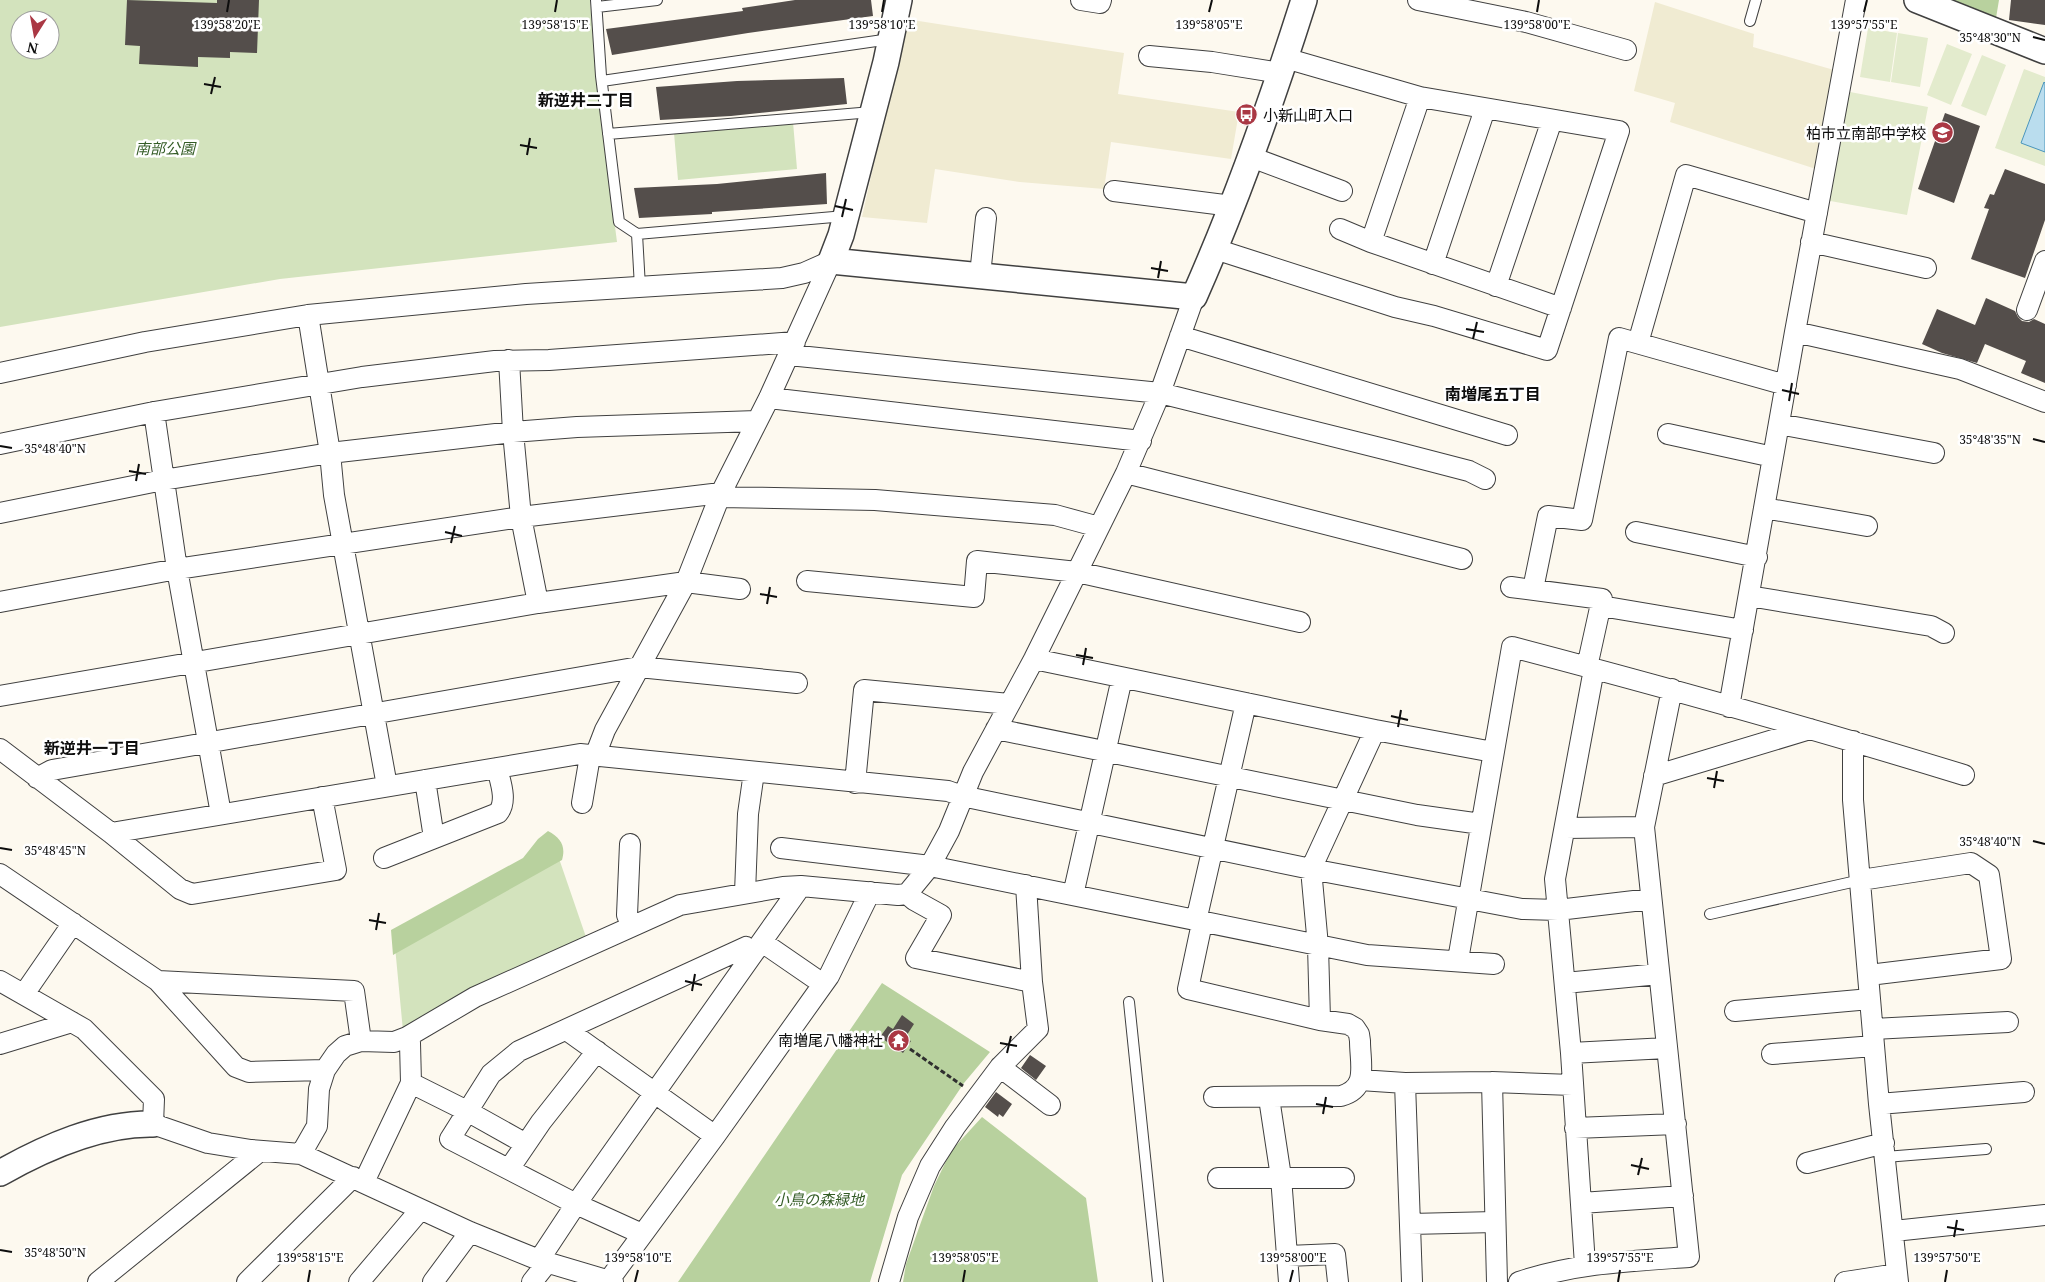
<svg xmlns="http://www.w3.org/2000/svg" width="2045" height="1282" viewBox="0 0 2045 1282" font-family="'Noto Serif','Noto Sans JP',serif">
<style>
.farmland{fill:#f0ebd2}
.green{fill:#d3e3bd;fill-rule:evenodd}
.forest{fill:#b8d19e}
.pitch{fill:#e3ebcd}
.water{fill:#baddee;stroke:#4b95bb}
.building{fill:#544e4b}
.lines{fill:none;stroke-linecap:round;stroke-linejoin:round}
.service-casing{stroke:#404040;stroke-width:12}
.minor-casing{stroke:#404040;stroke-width:22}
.tertiary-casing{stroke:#404040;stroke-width:28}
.path{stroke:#2f2f2f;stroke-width:3;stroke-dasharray:5 2.5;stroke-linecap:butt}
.service{stroke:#fff;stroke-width:10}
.minor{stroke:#fff;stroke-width:20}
.tertiary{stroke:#fff;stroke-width:25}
.ticks{fill:none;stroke:#0d0d0d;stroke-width:2}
.labels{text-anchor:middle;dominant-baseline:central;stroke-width:5;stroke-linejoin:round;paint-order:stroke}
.poi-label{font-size:15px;fill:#0d0d0d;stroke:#fff;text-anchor:end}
.park-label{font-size:15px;font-style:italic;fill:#345c26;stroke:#fff}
.neighbourhood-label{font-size:16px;font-weight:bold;fill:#0d0d0d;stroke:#fff}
.ticks-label{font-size:12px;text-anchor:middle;fill:#0d0d0d;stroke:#fff;stroke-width:5;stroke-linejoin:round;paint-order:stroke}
</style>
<rect width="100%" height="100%" fill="#fdf9ef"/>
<path class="farmland" d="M1655,2L1754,34L1753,47L1834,70L1816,169L1670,122L1675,103L1634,91Z
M906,19L1124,53L1118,94L1239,112L1231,159L1111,142L1104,189L1020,182L935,169L927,223L862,217Z"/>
<path class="green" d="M0,0H590L597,88L617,242L280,279L0,327ZM20,20H50V50H20Z
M793,122L797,169L678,180L674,133Z
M554,844L587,940L403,1031L394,936Z"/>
<path class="forest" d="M1946,0H1999L1996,18Z
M548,831C561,838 566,846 562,860L393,955L391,930L523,858L538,839Z
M882,983L990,1052L964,1083L902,1175L870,1282H678Z
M982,1117L1086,1198L1098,1282H903L906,1264L934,1186L951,1151Z"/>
<path class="pitch" d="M1868,28L1897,33L1890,82L1860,77Z
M1898,33L1928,38L1920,87L1891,82Z
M1947,44L1972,54L1951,105L1927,95Z
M1982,55L2006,65L1986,116L1961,106Z
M2024,69L2045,77V166L1995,148Z
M1845,91L1928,107L1907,215L1825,200Z"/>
<path class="water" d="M2044,82L2045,83V152L2021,143Z"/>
<path class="building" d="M127,0L217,3V0H259L257,53L230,52V58L198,57V67L139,64L140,46L125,45Z
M795,0H871L873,16L748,33L612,55L606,29L743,11L742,8Z
M2011,0H2045V25L2009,20Z
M844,78L847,104L731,116L660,120L656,87L737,81Z
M1945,113L1980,126L1954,203L1918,189Z
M2005,169L2045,184V220L2025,278L1971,259L1989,209L1984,208L1990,194L1994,195Z
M826,173L827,204L712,212V214L639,218L634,188L717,184Z
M1986,298L2015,311L2018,317L2022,321L2029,322L2034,319L2045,324V383L2021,373L2026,361L1985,344L1977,363L1942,353L1922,344L1937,309L1975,325Z
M902,1015L914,1024L905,1038L911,1041L903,1053L880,1037L888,1026L893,1029Z
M1030,1055L1046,1066L1036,1080L1021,1068Z
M996,1092L1012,1104L1003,1117L999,1114L998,1117L985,1107Z"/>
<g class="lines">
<defs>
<path id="service" d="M596,0L601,76L619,222L637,234L845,216
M597,7L657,0
M1750,21L1756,0
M602,81L890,39
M608,134L872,112
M637,234L640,287
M1710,914L1861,880
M1129,1002L1158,1282
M1885,1157L1986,1149"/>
<path id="minor" d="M1081,0L1100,3L1101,0
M1418,0L1526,22L1626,50
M1149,56L1212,62L1281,73
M1251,157L1342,191
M1114,191L1232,206
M1340,229L1371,242L1561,308
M1371,242L1420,97
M1811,242L1926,268
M1215,249L1395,307L1434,316L1547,350L1619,131L1420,97L1285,58
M1433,264L1485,109
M980,275L986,218
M1496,286L1552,120
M2027,310L2045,261
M308,315L330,453L334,495L387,786
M1795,332L1960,369L2045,402
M1180,336L1507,435
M1638,343L1686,175L1817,213
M789,355L1160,393L1392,451L1469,471L1485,479
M509,360L513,432L521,517L538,603
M0,373L145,342L308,315L526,294L782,278L804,273L831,261
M769,398L1141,441
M154,412L177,569L221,814
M1779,424L1934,453
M1668,434L1773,457
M0,444L154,412L362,377L495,361L549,360L795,342
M1126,473L1462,559
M719,497L875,500L1055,515L1099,527
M1764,508L1867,526
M0,513L163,480L330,453L513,432L577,427L757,421
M1636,532L1757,557
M807,581L974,597L977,561L1077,572L1300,622
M1511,587L1602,599L1587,667
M1533,589L1548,516L1582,520L1619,338L1786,385
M1749,596L1931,626L1944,633
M0,602L177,569L521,517L721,493
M1601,606L1743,630
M1034,659L1375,730L1493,752
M0,696L538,603L686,582L740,589
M1729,707L1795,332L1856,0
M996,729L1417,815L1481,824
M1853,741V800L1879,1104L1898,1282
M0,749L111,833L580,754L948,791L962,796L1311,869L1522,909L1558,910L1651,899
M595,756L605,730L686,582L721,493L769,398L831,261
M1654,776L1810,729
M37,778L52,770L639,667L797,683
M425,780L434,838
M855,783L864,690L1009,704
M582,803L590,756
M1565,828L1644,827
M111,833L180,889L192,894L336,870L322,797
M630,844L627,915L632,926
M781,848L930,866L1367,955L1494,964
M384,858L498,813C508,801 500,781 497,768
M0,874L158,981L236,1067L249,1072L325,1070
M1861,880L1971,863L1989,875L2001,959L1869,975
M745,893L748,814L754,772
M907,894L914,900L941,915L916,958L1032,982
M1073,895L1122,678
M1196,921L1246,703
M1202,923L1188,989L1320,1020L1348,1024L1355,1028L1359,1034L1360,1041C1360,1065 1369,1088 1341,1096L1214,1097
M762,942L823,984
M1458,960L1512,647C1664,687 1815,729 1964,775
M0,981L84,1029L154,1099L153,1124L208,1143L251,1150L301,1154L470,1232L539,1260L613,1282
M158,981L354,991L361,1041
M1565,983L1659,974
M24,994L73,923
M1735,1011L1870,999
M1320,1020L1318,946L1311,869L1375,730
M569,1029L571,1033L715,1136
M1873,1029L2008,1022
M0,1044L72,1022
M1571,1053L1667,1048
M1772,1054L1874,1046
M1000,1067L1050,1105
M1360,1080L1405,1083L1492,1082L1572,1085
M1492,1082L1497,1282
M411,1083L467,1111L526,1144
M1405,1083L1412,1282
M1269,1098L1281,1177L1289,1282
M1879,1104L2024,1092
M1575,1128L1676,1124
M301,1154L317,1126L319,1089L325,1070L336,1054L345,1046L361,1041L394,1042L407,1037L475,997L680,905L783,887L801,886L898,895L907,894L930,866L949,831L973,772L1034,659L1126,473L1160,393L1194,297
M1807,1163L1884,1143
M509,1169L541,1122L597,1051
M1218,1178H1344
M364,1182L411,1083L410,1043L407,1037
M1581,1203L1683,1196
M1410,1224L1495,1222
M1894,1231L2045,1215
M642,1234L576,1204L450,1139L491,1074L519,1051L746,947L753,953
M1288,1256L1335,1254L1338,1282
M539,1260L576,1204L801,886
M1585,1265L1571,1053L1555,879L1594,669
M609,1280L715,1136L829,976L870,892
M98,1282L260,1151
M247,1282L353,1177
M359,1282L420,1210
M433,1282L470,1232
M532,1282L547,1263
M889,1282L908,1217L930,1166L955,1127L1000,1067L1038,1029L1032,982L1026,885
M1519,1282C1575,1263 1631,1261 1689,1257L1644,827L1672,689
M1845,1282L1897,1274"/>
<path id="tertiary" d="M899,0L886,62L841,235L831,261L1194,297C1237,200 1272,101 1304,0
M1917,0L2045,51
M0,1173C46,1147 100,1123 153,1124"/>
</defs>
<use href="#service" class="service-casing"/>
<use href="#minor" class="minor-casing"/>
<use href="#tertiary" class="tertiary-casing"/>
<path class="path" d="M910,1049L963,1086"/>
<use href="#service" class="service"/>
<use href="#minor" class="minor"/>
<use href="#tertiary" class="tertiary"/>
</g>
<path class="ticks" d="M227,12L229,0M555,12L557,0M882,12L884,0M1209,12L1212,0M1537,12L1539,0M1864,12L1867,0M2033,37L2045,40M204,84L221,87M211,94L215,77M520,145L537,148M527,155L530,138M835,206L853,210M842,217L846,199M1151,268L1168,271M1158,278L1161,261M1466,329L1484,332M1473,339L1477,322M1782,390L1799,394M1789,401L1792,383M2033,439L2045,442M0,446L12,448M129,471L146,474M136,481L139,464M445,532L462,536M451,543L455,526M760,594L777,597M767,604L770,587M1076,655L1093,658M1083,665L1086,648M1391,716L1408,720M1398,727L1401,710M1707,778L1724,781M1714,788L1717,771M2033,841L2045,844M0,848L12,850M369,920L386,923M376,930L379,913M685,981L702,985M692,991L695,974M1000,1043L1017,1046M1007,1053L1011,1036M1316,1104L1333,1107M1323,1114L1326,1097M1631,1165L1649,1169M1638,1175L1642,1158M1947,1227L1964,1230M1954,1237L1957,1220M0,1250L12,1252M308,1282L310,1270M635,1282L638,1270M963,1282L965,1270M1290,1282L1293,1270M1618,1282L1620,1270M1945,1282L1947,1270"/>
<defs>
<symbol id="bus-disc" viewBox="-11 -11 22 22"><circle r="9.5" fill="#aa3844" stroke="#fff"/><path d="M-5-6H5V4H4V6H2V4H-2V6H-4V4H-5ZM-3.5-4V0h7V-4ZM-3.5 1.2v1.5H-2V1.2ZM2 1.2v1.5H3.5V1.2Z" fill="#fff"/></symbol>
<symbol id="school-disc" viewBox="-11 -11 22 22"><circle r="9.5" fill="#aa3844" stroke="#fff"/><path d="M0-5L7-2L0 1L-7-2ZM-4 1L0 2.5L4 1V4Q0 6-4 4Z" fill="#fff"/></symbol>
<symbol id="temple-disc" viewBox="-11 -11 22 22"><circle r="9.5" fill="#aa3844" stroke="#fff"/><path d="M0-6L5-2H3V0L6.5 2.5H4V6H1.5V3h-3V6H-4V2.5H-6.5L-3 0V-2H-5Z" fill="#fff"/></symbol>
</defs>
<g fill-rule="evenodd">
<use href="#bus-disc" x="1234" y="102" width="25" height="25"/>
<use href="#school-disc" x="1930" y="120" width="25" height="25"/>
<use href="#temple-disc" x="886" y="1028" width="25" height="25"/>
</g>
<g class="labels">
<g class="poi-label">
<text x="1263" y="115" text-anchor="start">小新山町入口</text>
<text x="1926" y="133">柏市立南部中学校</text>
<text x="883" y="1040">南増尾八幡神社</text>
</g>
<g class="park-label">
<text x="165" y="148">南部公園</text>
<text x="819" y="1199">小鳥の森緑地</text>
</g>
<g class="neighbourhood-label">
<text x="586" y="100">新逆井二丁目</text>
<text x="1493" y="394">南増尾五丁目</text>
<text x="92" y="748">新逆井一丁目</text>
</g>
</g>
<g class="ticks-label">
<text x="227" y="29">139°58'20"E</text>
<text x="555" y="29">139°58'15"E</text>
<text x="882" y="29">139°58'10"E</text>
<text x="1209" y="29">139°58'05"E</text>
<text x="1537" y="29">139°58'00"E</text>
<text x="1864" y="29">139°57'55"E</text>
<text x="1990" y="42">35°48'30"N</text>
<text x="1990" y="444">35°48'35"N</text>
<text x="55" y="453">35°48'40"N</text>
<text x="1990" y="846">35°48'40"N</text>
<text x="55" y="855">35°48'45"N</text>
<text x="55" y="1257">35°48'50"N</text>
<text x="310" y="1262">139°58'15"E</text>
<text x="638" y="1262">139°58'10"E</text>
<text x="965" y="1262">139°58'05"E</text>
<text x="1293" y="1262">139°58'00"E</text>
<text x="1620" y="1262">139°57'55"E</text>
<text x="1947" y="1262">139°57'50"E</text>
</g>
<g transform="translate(35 35) rotate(191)"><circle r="24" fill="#ffffff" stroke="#9e9e9e"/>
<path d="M0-4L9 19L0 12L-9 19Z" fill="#aa3844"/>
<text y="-8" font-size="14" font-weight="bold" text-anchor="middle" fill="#0d0d0d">N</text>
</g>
</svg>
